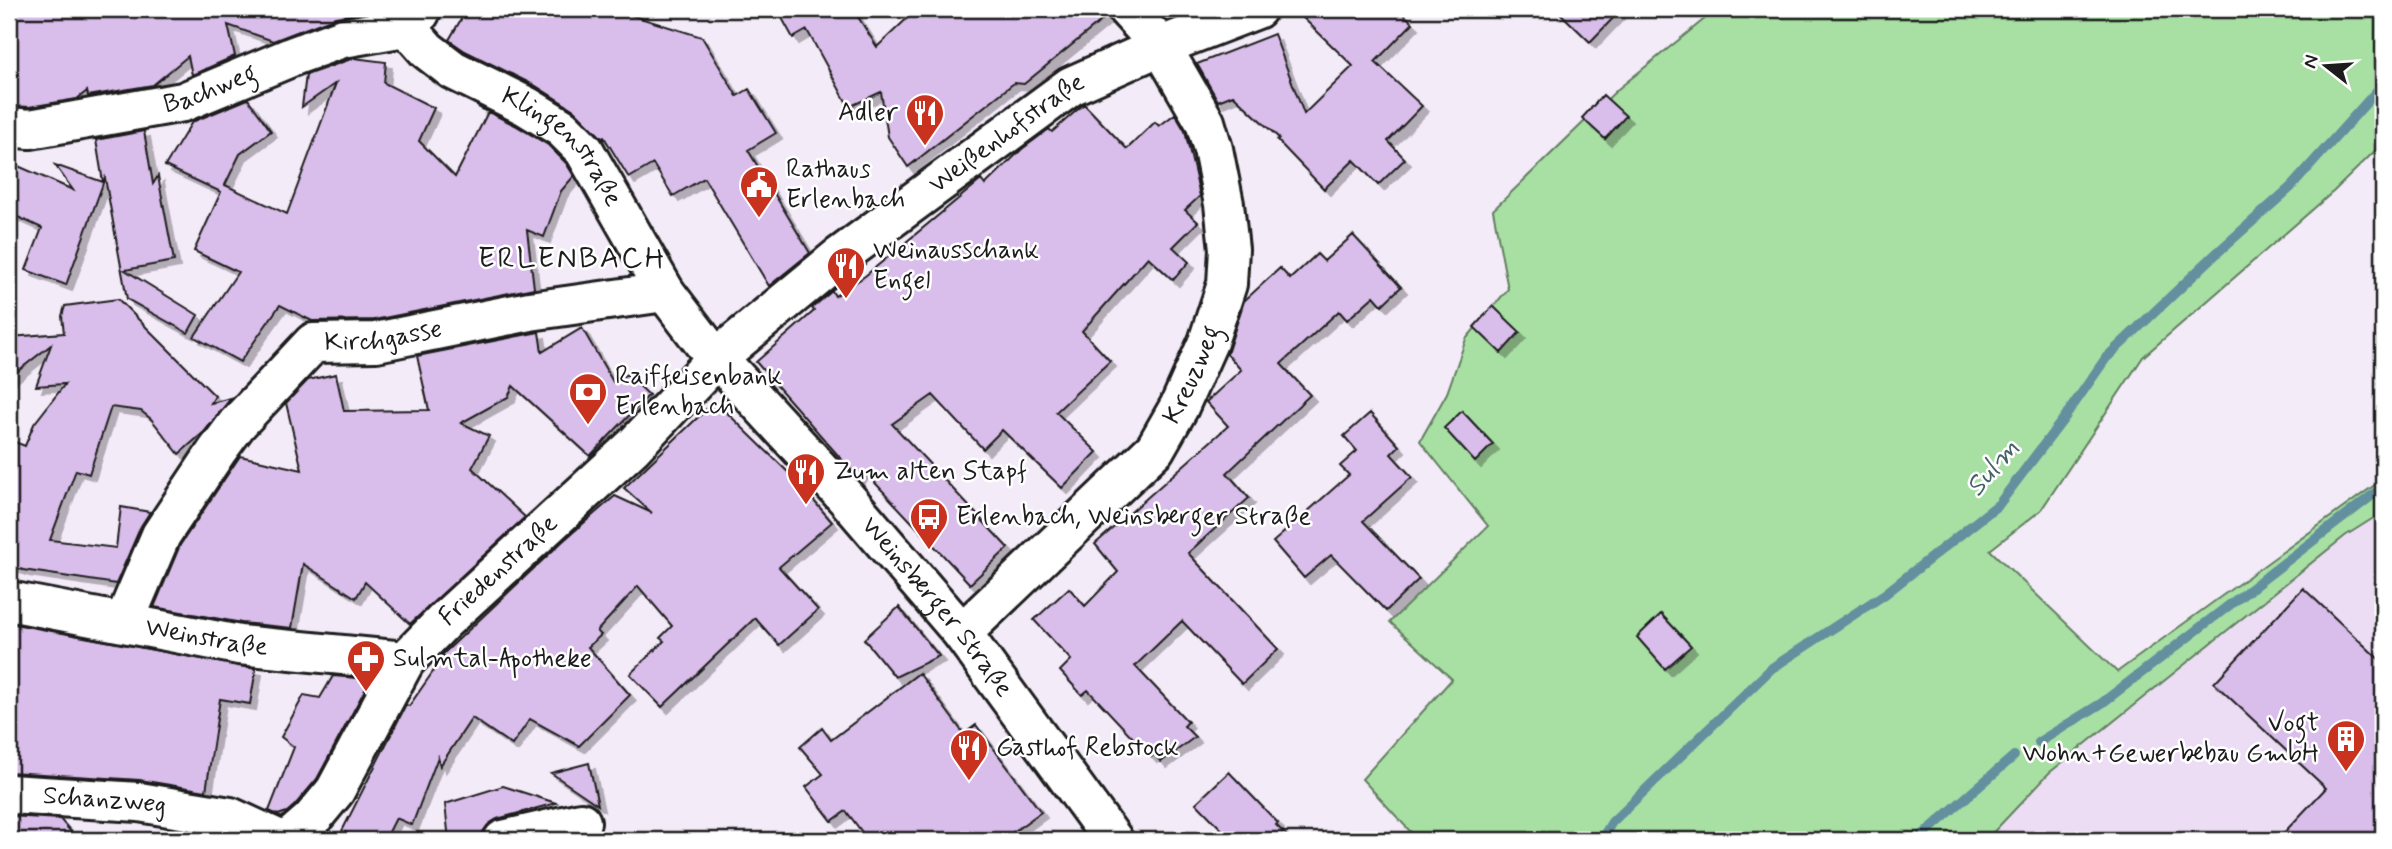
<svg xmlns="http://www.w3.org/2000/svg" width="2392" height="849" viewBox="0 0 2392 849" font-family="Mynerve,sans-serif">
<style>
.built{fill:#ecddf5}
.green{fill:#a8e0a4;stroke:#627e60;stroke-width:2}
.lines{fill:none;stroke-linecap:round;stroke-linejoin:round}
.stream{stroke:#64909e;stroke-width:10}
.building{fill:#d9bdeb;stroke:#1c1c1c;stroke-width:2;filter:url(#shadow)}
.minor-casing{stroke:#1c1c1c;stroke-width:44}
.minor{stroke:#fff;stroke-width:38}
.labels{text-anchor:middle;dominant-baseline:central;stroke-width:5;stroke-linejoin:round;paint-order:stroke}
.street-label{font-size:26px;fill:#1c1c1c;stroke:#fff}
.poi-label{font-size:26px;fill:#1c1c1c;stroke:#fff;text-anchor:start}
.water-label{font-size:28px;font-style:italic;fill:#466068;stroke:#fff}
.quarter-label{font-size:30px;letter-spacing:2px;fill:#1c1c1c;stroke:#fff}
</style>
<defs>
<filter id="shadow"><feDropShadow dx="6" dy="6" stdDeviation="0" flood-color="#0004"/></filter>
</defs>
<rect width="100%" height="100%" fill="#f4ebf9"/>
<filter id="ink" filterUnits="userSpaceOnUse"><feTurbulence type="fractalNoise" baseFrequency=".0143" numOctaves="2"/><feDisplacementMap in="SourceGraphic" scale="14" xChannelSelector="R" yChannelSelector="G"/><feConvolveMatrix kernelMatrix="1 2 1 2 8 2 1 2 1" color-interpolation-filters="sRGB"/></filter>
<g filter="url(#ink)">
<path class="built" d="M2383,512V840H1986L2049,773L2345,536Z"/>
<path class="green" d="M1717,9H2383V143L2334,191L2143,357L2041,510L1990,550L2117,672L2383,479V512L2345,536L2049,773L1986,840H1418L1362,779L1452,679L1390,622L1488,526L1420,441L1447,393L1466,339L1508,289L1493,210L1618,89Z"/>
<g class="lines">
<path class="stream" d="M2039,742L2102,703L2383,487
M1601,840L1612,822L1772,668L1885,594L1999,504L2065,417L2106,358L2218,252L2291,187L2383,84
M1917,840L2014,756"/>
</g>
<path class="building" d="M9,9H359L353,14L336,17L273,41L228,25L235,56L192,75L188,56L153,85L88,96L87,91L77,99L29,107L14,106L9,98Z
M467,9H611L702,37L737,96L749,89L776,133L748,150L810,253L769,286L704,178L673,196L653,164L629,178L604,137L603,139L574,110L536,86L465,51L449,40Z
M777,9H853L877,47L917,9H1106L1107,16L1024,84L1014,83L908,167L888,137L881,92L849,107L807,30L793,38Z
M1294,9H1398L1413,23L1375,62L1422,106L1388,141L1405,159L1378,185L1354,160L1324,189L1277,140L1279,138L1233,95L1218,101L1197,64L1274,34L1304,114L1353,66Z
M1556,9H1622L1590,42Z
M354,58L386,62L384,83L434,108L419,141L455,177L488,112L478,107L515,125L548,145L566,163L574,176L561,191L544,237L527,230L534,288L374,320L312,321L280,305L240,362L194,337L238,272L194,251L221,192L165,166L192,122L248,99L271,131L240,154L225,185L287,214L336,83L302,107L306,75Z
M1603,95L1626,116L1605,139L1582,118Z
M1084,104L1127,149L1155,122L1159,126L1175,114L1185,131L1200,196L1185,210L1198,222L1173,247L1189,262L1173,280L1148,257L1082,331L1110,361L1056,412L1097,452L1062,488L1002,430L983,449L933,395L892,424L1008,548L970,584L864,471L858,478L756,362L814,311L812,308L832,291L835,296L865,276L981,180L985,185L1022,149L1049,129L1052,132Z
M144,131L153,184L158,176L174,261L125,270L198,315L188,333L127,299L105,178L66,285L26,270L42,228L9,213V162L73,190L55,165L103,182L96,140Z
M1353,235L1401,287L1382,305L1374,296L1347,320L1339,311L1281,364L1310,395L1227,473L1249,498L1188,553L1278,649L1242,684L1182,621L1135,666L1188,722L1184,726L1195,737L1161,762L1154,754L1151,757L1088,690L1082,695L1060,671L1071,660L1034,620L1069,588L1085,606L1118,572L1095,544L1228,426L1206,402L1241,370L1227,354L1244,301L1280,268L1290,279L1317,254L1324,261Z
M118,299L215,396L211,403L231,398L204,432L179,454L151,419L141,411L111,407L89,474L76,470L50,540L116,548L121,507L150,512L141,526L116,584L23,570L9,565V459L15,442L25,446L34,424L65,384L36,386L51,345L9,378V337L64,333L62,316L65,306Z
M1493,306L1520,332L1501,353L1474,327Z
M582,328L613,382L627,374L649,395L590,456L513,386L508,397L461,423L489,436L472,468L525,517L410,624L365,582L356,598L303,564L292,628L242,623L154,607L180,545L240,456L302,470L286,403L308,380L336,374L344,411L429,410L417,356L539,332L542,352Z
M715,401L795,479L832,522L779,567L818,610L779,645L755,618L662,707L630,674L664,641L660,638L672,626L638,586L597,631L601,635L588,647L630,695L579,746L530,719L512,745L472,718L440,766L438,757L412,825L396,818L385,840H361L342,831L406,705L409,706L444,656L442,655L563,541L615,496L652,513L624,488Z
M1462,411L1493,444L1475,462L1444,428Z
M1370,413L1399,446L1391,454L1412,477L1363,521L1419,579L1386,611L1331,555L1304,578L1273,542L1349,475L1340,466L1357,451L1344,436Z
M2303,588L2383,663V840H2277L2326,788L2214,683Z
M899,607L939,656L895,677L864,639Z
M1661,614L1691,646L1665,669L1637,637Z
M9,623L256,669L250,704L220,699L206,791L140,780L9,772Z
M919,673L964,734L976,725L1041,812L1002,840H868L846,811L832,821L806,787L823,774L800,747L822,728L831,740Z
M333,676L357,678L368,684L317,779L295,805L287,812L278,815L269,811L294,747L281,737L304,695L320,698Z
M589,763L598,805L551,773Z
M1229,772L1278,823L1276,825L1291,840H1232L1196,803Z
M503,786L556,803L497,819L488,825L482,833V840H449L445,804Z
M9,816L60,819L78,840H9Z"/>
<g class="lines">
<defs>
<g id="minor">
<path id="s1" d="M391,9L427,50L453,70L526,106L562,128L584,150L665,292L703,342L847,499L962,633L1113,840"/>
<path id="s2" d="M9,127L30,129L183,102L296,55L343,38L405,27L420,13"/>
<path id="s3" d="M9,601L239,645L405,661"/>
<path id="s4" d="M124,622L161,535L217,451L237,424L313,343L376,342L530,311L665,292"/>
<path id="s5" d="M962,633L1155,449L1179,407L1208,342L1227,284L1229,249L1224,204L1213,149L1205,122L1161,46L1127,9"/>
<path id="s6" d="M9,794L139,802L230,817L280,840"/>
<path id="s7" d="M288,840L311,820L335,791L405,661L445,620L633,447L718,357L839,257L1071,86L1161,46L1257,9"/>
<path d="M503,840L581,822"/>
</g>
</defs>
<use href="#minor" class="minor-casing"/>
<use href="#minor" class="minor"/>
</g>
</g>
<defs>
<symbol id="restaurant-pin" viewBox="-11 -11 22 30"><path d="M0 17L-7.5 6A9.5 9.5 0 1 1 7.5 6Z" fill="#c8321e" stroke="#fff"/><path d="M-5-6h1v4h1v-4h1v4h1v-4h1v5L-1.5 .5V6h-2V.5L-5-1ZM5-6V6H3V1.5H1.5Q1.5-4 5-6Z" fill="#fff"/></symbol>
<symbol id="civic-pin" viewBox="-11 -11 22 30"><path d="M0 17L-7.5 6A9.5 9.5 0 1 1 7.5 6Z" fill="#c8321e" stroke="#fff"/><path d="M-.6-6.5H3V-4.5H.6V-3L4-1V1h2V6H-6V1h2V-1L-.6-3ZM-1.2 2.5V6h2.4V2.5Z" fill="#fff"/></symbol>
<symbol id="bank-pin" viewBox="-11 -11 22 30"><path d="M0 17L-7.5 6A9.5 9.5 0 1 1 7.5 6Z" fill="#c8321e" stroke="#fff"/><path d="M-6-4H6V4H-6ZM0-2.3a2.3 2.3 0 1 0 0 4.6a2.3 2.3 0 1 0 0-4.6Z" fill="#fff"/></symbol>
<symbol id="bus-pin" viewBox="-11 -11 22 30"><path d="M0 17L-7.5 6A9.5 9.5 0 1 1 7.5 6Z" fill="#c8321e" stroke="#fff"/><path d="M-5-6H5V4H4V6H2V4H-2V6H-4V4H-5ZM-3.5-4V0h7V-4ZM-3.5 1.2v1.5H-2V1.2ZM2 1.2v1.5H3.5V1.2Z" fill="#fff"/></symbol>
<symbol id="pharmacy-pin" viewBox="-11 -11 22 30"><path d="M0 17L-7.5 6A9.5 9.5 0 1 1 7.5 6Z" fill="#c8321e" stroke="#fff"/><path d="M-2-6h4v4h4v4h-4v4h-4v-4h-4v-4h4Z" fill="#fff"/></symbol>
<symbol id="building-pin" viewBox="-11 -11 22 30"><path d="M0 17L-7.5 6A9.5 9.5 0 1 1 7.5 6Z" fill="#c8321e" stroke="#fff"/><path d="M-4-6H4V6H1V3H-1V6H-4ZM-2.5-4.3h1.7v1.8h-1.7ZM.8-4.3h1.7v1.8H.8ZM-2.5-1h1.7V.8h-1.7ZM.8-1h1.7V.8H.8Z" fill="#fff"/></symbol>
</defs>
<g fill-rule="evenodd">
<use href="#restaurant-pin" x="903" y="91" width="44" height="60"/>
<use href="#civic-pin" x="737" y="163" width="44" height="60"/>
<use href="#restaurant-pin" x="824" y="244" width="44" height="60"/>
<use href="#bank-pin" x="566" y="370" width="44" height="60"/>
<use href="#restaurant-pin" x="784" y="450" width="44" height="60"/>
<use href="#bus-pin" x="907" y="495" width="44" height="60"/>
<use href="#pharmacy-pin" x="344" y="637" width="44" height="60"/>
<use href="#building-pin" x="2324" y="717" width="44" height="60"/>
<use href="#restaurant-pin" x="947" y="726" width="44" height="60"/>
</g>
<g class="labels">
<g class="street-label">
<text stroke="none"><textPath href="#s2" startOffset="206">Bachweg</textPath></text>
<text stroke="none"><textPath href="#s7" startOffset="1018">Weißenhofstraße</textPath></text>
<text stroke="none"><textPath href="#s1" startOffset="224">Klingenstraße</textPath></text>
<text stroke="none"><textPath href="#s4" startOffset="411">Kirchgasse</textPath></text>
<text stroke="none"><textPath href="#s5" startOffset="350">Kreuzweg</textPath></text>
<text stroke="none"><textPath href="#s7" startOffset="346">Friedenstraße</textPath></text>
<text stroke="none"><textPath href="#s1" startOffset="822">Weinsberger Straße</textPath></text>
<text stroke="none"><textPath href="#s3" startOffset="201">Weinstraße</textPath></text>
<text stroke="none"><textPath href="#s6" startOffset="96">Schanzweg</textPath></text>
</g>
<g class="poi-label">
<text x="898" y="113" text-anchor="end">Adler</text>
<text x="786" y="170">Rathaus<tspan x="786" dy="30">Erlenbach</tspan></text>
<text x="873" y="251">Weinausschank<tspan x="873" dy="30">Engel</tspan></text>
<text x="615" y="377">Raiffeisenbank<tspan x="615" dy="30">Erlenbach</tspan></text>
<text x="833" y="472">Zum alten Stapf</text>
<text x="956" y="517">Erlenbach, Weinsberger Straße</text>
<text x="393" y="659">Sulmtal-Apotheke</text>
<text x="2319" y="724" text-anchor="end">Vogt<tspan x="2319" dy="30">Wohn+Gewerbebau GmbH</tspan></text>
<text x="996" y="748">Gasthof Rebstock</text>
</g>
<g class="water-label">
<text transform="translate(1993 468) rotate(-50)">Sulm</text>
</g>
<g class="quarter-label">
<text x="572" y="258">ERLENBACH</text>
</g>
</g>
<rect width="2392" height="849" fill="none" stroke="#fff" stroke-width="35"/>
<rect x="18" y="18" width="2357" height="814" fill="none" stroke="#1c1c1c" stroke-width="2.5" filter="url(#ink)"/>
<g transform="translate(2326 66) rotate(287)" stroke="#ffffff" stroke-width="5" paint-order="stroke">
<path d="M0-5L12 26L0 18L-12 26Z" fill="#1c1c1c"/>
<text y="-10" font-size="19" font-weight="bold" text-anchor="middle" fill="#1c1c1c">N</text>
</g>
</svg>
